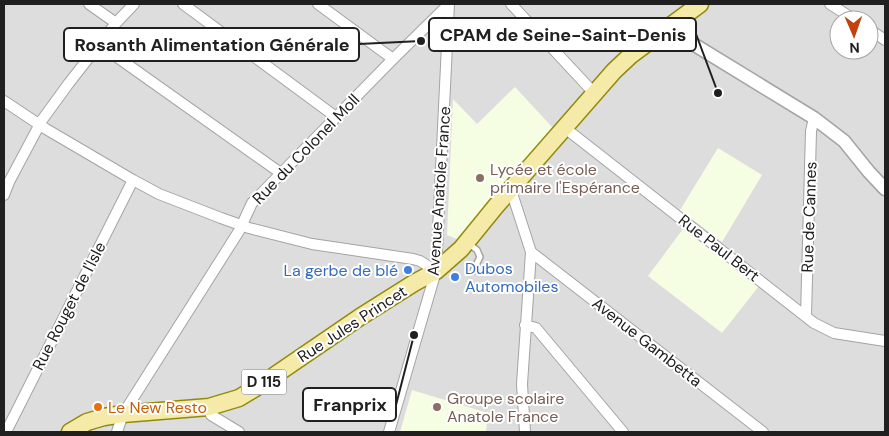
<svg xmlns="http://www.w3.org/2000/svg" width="889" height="436" viewBox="0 0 889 436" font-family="'DM Sans',sans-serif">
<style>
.residential{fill:#dedddd;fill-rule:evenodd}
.education{fill:#f5fde3}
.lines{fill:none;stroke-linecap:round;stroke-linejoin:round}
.service-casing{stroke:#a4a4a4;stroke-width:8}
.minor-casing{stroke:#a4a4a4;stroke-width:12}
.tertiary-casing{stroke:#a4a4a4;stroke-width:15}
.primary-casing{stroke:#918b0b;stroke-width:19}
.service{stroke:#fff;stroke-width:5}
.minor{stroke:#fff;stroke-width:10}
.tertiary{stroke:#fff;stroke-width:12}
.primary{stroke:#f5eaa7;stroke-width:16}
.education-dot{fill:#8d6e63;stroke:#fff;stroke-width:2}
.shop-dot{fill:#3f7fe0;stroke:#fff;stroke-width:2}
.food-dot{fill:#e8710a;stroke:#fff;stroke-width:2}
.labels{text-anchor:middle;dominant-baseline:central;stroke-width:4;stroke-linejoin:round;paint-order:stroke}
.shield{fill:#fff;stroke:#636363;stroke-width:1}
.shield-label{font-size:15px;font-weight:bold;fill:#202020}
.street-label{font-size:16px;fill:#202020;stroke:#fff}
.education-label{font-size:16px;fill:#785e54;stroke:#fff;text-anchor:start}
.shop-label{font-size:16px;fill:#366cbe;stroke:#fff;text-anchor:start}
.food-label{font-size:16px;fill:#c56008;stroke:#fff;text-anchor:start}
.leader{fill:none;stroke:#202020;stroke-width:2}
.callout-dot{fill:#202020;stroke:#fff;stroke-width:2}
.callout{fill:#fff;stroke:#202020;stroke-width:2}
.callout-label{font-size:18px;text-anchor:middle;font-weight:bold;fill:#202020}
</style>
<rect width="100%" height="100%" fill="#f0efe7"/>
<path class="residential" d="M4,4H885V432H4ZM839,20H869V50H839Z"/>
<path class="education" d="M515,87L553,128L457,239L447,235L453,99L477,124Z
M718,148L762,175L722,242L680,210Z
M683,229L759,286L722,333L648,276Z
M412,390L488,413L486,432H400Z"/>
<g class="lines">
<defs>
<path id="service" d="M469,244L477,250L480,257L473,271"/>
<path id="minor" d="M89,4L116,23
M183,4L336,117
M318,4L393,59
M511,4L594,93
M830,4L855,20
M869,29L885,40
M100,45L282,174
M4,101L46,129L133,180L159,194L221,218L249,228L312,244L413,259L420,261L436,271
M565,128L814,323L834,333L885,341
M511,190L531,252L522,384L525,432
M4,195L9,182L42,120L69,83L116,23L134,4
M531,252L763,432
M806,316L811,131L814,118
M525,325L536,328L623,432
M209,407L211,415L239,432
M6,432L133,180
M117,432L123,414L239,231L252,203L393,59L449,4
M389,432L436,271L449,4"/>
<path id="tertiary" d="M667,28L814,118L844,141L869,172L885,189"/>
<path id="primary" d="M70,432L87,422L104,417L123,414L209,407L239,398L262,384L360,317L414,283L436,271L461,249L496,206L614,71L631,55L700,4"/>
</defs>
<use href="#service" class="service-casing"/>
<use href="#minor" class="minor-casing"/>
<use href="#tertiary" class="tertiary-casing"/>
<use href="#primary" class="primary-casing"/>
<use href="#service" class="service"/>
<use href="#minor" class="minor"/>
<use href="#tertiary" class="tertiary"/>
<use href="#primary" class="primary"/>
</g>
<g class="education-dot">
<circle cx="480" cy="178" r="5"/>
<circle cx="437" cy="407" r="5"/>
</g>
<g class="shop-dot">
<circle cx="408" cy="270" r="5"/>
<circle cx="455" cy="277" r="5"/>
</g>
<circle class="food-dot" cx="98" cy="407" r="5"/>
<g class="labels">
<rect class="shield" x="241.5" y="369.5" width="45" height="25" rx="4"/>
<g class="shield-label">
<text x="264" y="382">D 115</text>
</g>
<g class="street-label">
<text transform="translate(306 149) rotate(-46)">Rue du Colonel Moll</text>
<text transform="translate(439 191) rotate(-86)">Avenue Anatole France</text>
<text transform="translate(809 217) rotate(-88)">Rue de Cannes</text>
<text transform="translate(719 248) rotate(38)">Rue Paul Bert</text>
<text transform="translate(69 306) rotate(-63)">Rue Rouget de l'Isle</text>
<text transform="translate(352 324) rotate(-33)">Rue Jules Princet</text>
<text transform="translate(647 342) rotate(38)">Avenue Gambetta</text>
</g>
<g class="education-label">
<text x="490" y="169">Lycée et école<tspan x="490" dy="18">primaire l'Espérance</tspan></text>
<text x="447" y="398">Groupe scolaire<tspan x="447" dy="18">Anatole France</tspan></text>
</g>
<g class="shop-label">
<text x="465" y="268">Dubos<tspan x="465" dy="18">Automobiles</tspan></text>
<text x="398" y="270" text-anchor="end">La gerbe de blé</text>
</g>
<g class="food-label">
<text x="108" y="407">Le New Resto</text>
</g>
</g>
<path class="leader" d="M718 93L696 34M421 41L359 44M414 335L396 405"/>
<g class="callout-dot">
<circle cx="718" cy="93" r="5"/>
<circle cx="421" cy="41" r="5"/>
<circle cx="414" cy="335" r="5"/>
</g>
<g class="callout">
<rect x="429" y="18" width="267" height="33" rx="5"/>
<rect x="64" y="28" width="295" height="33" rx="5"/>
<rect x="303" y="388" width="93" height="33" rx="5"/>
</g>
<g class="callout-label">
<text x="563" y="41">CPAM de Seine-Saint-Denis</text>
<text x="212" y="51">Rosanth Alimentation Générale</text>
<text x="350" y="411">Franprix</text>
</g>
<rect width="889" height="436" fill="none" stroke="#202020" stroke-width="10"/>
<g transform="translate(854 35) rotate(178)"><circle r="24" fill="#ffffff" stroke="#a6a6a6"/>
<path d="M0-4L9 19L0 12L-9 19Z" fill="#c1420f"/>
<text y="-8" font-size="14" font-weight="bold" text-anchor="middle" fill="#202020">N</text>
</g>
</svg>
